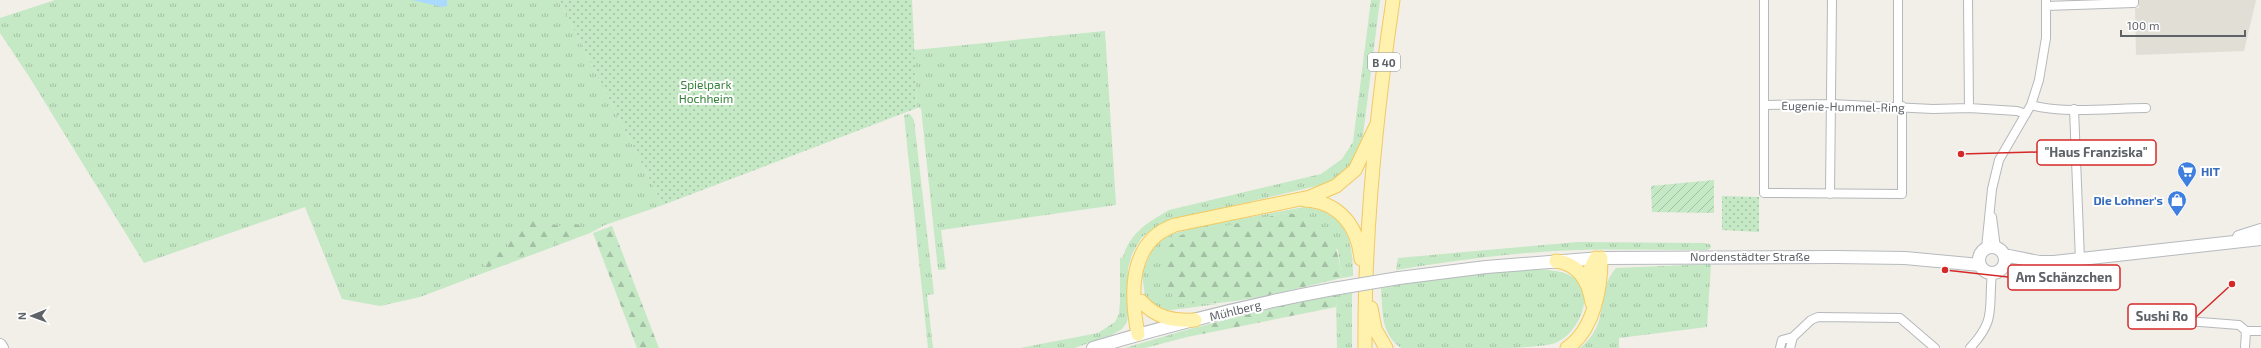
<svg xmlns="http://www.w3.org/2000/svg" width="2261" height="348" viewBox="0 0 2261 348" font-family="'Exo 2',sans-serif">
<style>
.education{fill:#e1ded6}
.grass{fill:url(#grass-tufts)}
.forest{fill:url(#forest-firs)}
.park{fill:url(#park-dots)}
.garden{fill:url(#garden-furrows)}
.water{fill:#aadaff}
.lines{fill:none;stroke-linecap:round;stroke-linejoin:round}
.street-casing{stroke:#b5b8bc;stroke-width:10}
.secondary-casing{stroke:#b6babf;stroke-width:14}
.primary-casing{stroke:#f2c960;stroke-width:15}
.street{stroke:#fff;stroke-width:8}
.secondary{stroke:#fff;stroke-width:12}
.primary{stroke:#fff2af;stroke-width:13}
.secondary-bridge-casing{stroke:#b6babf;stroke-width:14;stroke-linecap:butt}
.secondary-bridge{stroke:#fff;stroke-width:12}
.labels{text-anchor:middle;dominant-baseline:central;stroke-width:4;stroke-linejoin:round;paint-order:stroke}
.shield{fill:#fff;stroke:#8f9295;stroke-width:1}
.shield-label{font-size:11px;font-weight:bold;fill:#5f6368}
.park-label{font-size:12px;fill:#348238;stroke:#fff}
.street-label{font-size:12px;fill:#5f6368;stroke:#fff}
.shop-label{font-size:12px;font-weight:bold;fill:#366cbe;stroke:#fff;text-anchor:start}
.leader{fill:none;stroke:#d62828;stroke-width:1.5}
.callout-dot{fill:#d62828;stroke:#fff;stroke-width:1.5}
.callout{fill:#fff;stroke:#d62828;stroke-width:1.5}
.callout-label{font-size:13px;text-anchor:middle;font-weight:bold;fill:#5f6368}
</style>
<defs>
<pattern id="grass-tufts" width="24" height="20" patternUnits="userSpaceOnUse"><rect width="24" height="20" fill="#c5e8c5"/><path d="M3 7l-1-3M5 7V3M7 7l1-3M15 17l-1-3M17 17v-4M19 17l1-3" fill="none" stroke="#a3c0a4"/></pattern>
<pattern id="forest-firs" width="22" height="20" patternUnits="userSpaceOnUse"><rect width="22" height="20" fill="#c5e8c5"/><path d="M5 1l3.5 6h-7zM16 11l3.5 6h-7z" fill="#a3c0a4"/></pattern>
<pattern id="park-dots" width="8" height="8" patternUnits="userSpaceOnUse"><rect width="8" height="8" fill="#c5e8c5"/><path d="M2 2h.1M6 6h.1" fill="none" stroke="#a3c0a4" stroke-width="1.8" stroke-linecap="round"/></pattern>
<pattern id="garden-furrows" width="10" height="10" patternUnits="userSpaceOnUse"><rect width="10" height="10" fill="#c5e8c5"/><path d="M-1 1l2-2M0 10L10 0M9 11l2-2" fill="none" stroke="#a3c0a4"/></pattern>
</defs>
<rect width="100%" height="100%" fill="#f1efe8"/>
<path class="education" d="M2139,0H2256L2244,51L2136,55L2135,8H2139Z"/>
<path class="grass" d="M55,0H559L663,205L605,225L590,233L420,297L380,306L342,299L305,207L144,263L30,78L0,33V18Z
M1371,0H1380L1363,135C1355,161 1348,171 1325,184L1180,218L1153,229L1142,237L1132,254L1128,269V314L1127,322L1122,329L1110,336L1074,348H1020L1098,333L1115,322L1119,314L1120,301V258L1123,257C1130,233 1148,222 1169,210L1321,174L1342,159L1353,142Z
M1105,31L1116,205L941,230L946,269L938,270L921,108H917L914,50Z
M910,114L914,120L934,294L927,295L933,348H928L904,115Z
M1304,207C1346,212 1353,238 1353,276L1342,278L1338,250L1286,213L1266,217L1187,302L1218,304L1171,310H1158L1145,297L1142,273L1153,248L1163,239L1175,233L1198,227Z
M1578,242L1704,243L1710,244L1711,247L1708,250C1665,250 1621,249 1577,250C1516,252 1456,260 1396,270L1398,258Z
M1711,264L1707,327L1619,338V348H1580C1613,321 1593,294 1616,268Z
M1528,269C1542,270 1561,269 1573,277C1598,293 1577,338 1552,344C1532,348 1509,348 1489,348C1459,348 1430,348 1401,348C1380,333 1383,311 1381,288L1451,276Z
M1352,293V348H1337L1336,295Z
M1186,330L1187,337L1145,348H1125Z"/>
<path class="forest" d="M1286,213C1330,217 1336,238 1342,278C1309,285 1204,315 1177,299C1170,294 1165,284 1163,276C1158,256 1167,247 1181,235Z
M526,217L559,226L576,224L587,231L486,268L482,261L486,251L499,253L507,247L510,234Z
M612,226L659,348H637L593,233Z
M1336,295V307L1187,337L1186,330L1285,305Z"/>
<path class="park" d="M559,0H912L917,108L663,205Z
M1722,196L1759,197V232L1722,230Z"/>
<path class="garden" d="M1714,180V213L1652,212L1651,186Z"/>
<path class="water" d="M412,0H447V6L442,7Z"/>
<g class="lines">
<defs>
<path id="street" d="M1764,0V105L1831,104L1933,109L1969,108L2017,111L2026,114
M1968,0L1969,108
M2046,6L2134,3V0
M1764,105V193L1902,194V106
M2031,105C2062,114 2113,108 2146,108
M1898,106V0
M2074,109L2080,260
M1830,194L1832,0
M1992,217L1996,248
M1986,248L1992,189L1999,160L2031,105L2039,80L2046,38V0
M2174,320L2239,325L2246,331H2261
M1780,348L1782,340L1793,337L1811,320L1818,317L1900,318L1935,348
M1790,348L1793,337
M1970,348C1997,319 1988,309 1992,273
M2245,348L2246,331"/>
<path id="secondary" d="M2239,237L2261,230
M1979 260a13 13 0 1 1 26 0a13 13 0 1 1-26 0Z
M2004,255L2039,262H2054L2261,239
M1399,278L1486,267L1601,258L1835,257L1905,258L1980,265
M0,345L2,348
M1093,348C1172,324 1252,304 1333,289"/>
<path id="primary" d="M1305,200C1339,202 1358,226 1361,259
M1556,261C1579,264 1589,281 1592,303
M1589,286V271L1596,258
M1141,301C1156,318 1173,321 1195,320
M1371,308L1375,329L1386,348
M1138,334C1130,293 1129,241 1175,225L1310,197L1336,186L1355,170L1377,124
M1365,348C1364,231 1376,115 1393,0
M1567,348C1594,330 1601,288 1601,258"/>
</defs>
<use href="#street" class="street-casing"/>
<use href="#secondary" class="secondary-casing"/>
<use href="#primary" class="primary-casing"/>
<use href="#street" class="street"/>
<use href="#secondary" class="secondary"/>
<use href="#primary" class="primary"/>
<defs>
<path id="secondary-bridge" d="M1333,289L1399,278"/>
</defs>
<use href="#secondary-bridge" class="secondary-bridge-casing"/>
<use href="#secondary-bridge" class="secondary-bridge"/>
</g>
<defs>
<symbol id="supermarket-pin" viewBox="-11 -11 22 30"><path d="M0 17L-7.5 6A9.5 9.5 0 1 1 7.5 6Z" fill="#3f7fe0" stroke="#fff"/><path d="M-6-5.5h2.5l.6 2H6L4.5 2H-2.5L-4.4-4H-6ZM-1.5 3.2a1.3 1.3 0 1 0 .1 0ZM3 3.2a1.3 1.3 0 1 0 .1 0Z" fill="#fff"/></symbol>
<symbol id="shop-pin" viewBox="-11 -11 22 30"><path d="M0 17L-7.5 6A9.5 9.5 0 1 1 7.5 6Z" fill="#3f7fe0" stroke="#fff"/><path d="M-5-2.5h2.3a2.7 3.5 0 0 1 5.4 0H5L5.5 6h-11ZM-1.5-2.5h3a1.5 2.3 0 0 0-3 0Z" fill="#fff"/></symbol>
</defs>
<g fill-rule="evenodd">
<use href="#supermarket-pin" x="2176" y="160" width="22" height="30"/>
<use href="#shop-pin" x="2166" y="189" width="22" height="30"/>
</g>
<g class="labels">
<rect class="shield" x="1368" y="53" width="32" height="18" rx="3"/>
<g class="shield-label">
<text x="1384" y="62">B 40</text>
</g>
<g class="park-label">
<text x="706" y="84">Spielpark<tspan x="706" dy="14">Hochheim</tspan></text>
</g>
<g class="street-label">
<text transform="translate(1843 106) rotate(1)">Eugenie-Hummel-Ring</text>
<text x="1750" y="256">Nordenstädter Straße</text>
<text transform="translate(1235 310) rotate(-14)">Mühlberg</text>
</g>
<g class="shop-label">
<text x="2201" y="171">HIT</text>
<text x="2163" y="200" text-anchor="end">Die Lohner's</text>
</g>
</g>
<path class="leader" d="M1961 154L2037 152M1945 270L2008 277M2232 284L2196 317"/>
<g class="callout-dot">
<circle cx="1961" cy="154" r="4"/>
<circle cx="1945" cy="270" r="4"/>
<circle cx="2232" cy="284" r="4"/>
</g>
<g class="callout">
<rect x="2037" y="140" width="119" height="25" rx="4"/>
<rect x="2008" y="265" width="112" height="25" rx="4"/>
<rect x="2128" y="304" width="68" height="25" rx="4"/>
</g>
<g class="callout-label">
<text x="2096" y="157">"Haus Franziska"</text>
<text x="2064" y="282">Am Schänzchen</text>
<text x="2162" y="321">Sushi Ro</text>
</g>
<g transform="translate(32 316) rotate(269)" stroke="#ffffff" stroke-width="3" paint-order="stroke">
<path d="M0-3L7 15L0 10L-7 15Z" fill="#5f6368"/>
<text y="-6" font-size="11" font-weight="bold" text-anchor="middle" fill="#5f6368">N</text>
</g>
<path d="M2121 30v6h124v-6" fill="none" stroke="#5f6368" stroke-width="2"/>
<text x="2127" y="30" font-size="12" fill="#5f6368" stroke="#ffffff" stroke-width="3" paint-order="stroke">100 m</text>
</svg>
